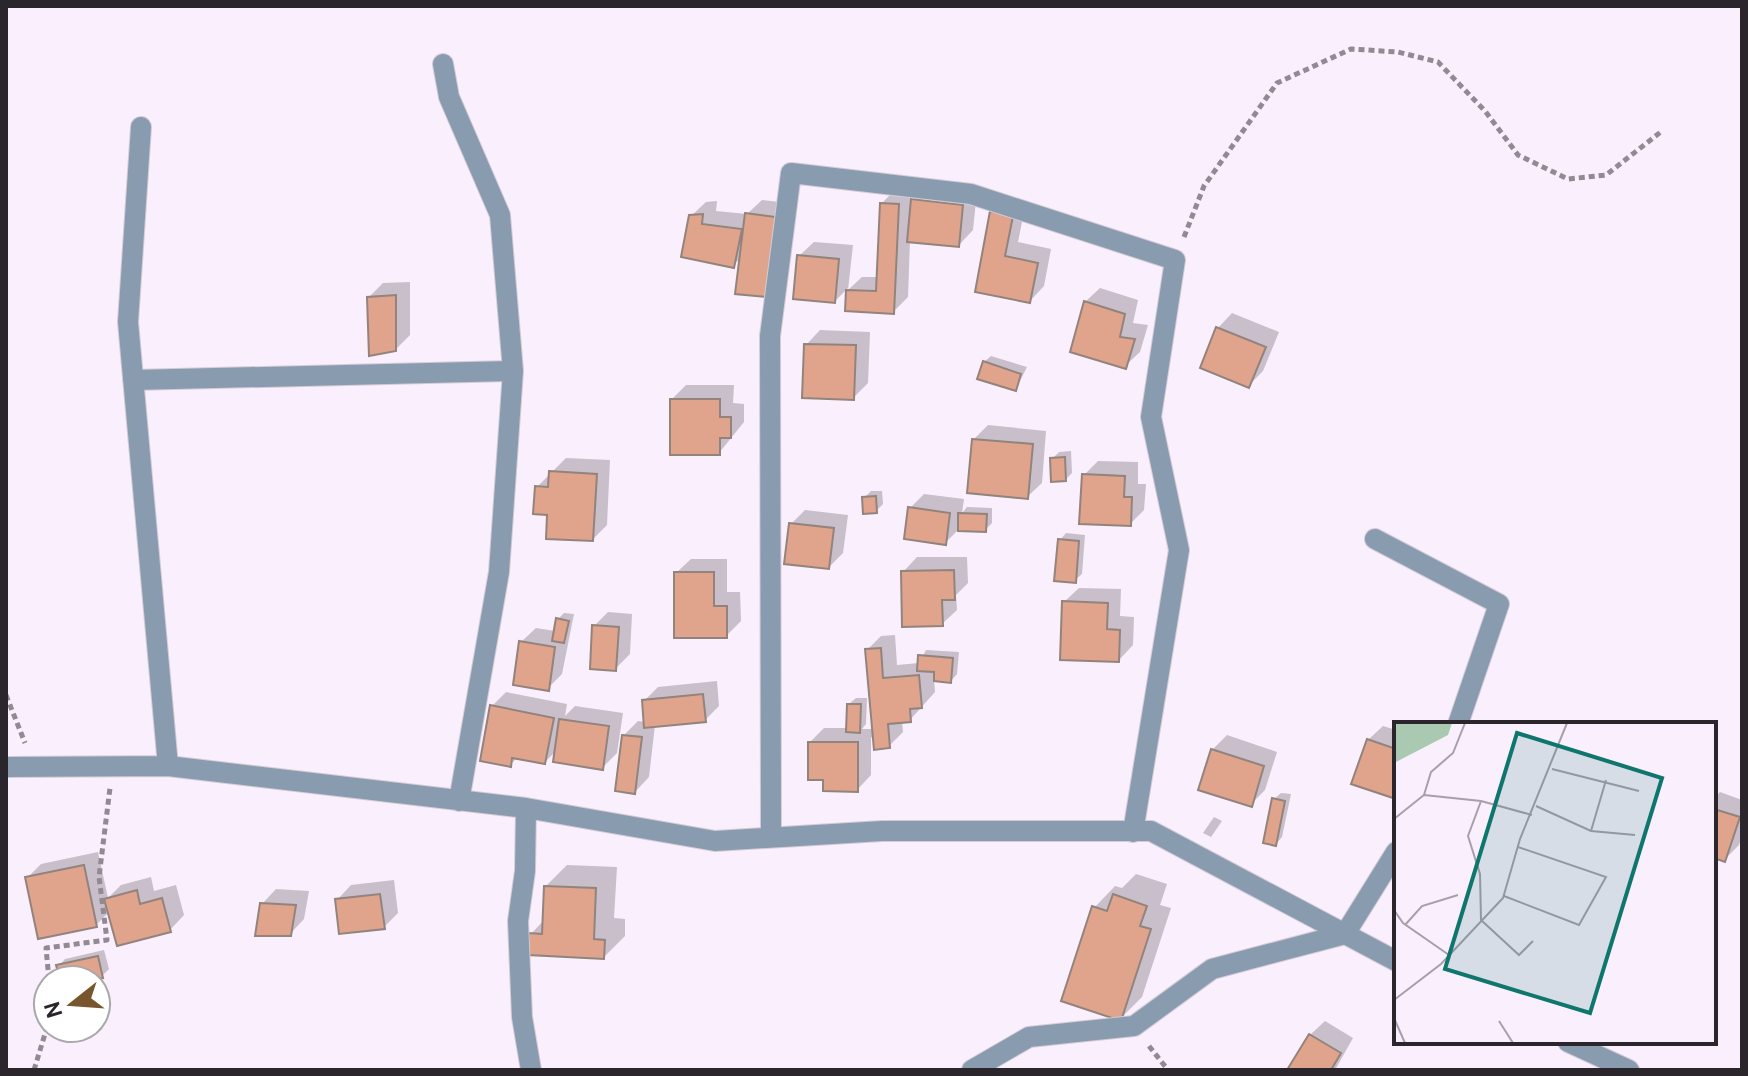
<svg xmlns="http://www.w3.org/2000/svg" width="1748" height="1076" viewBox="0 0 1748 1076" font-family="Cabin,sans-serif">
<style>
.shadow{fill:#0003}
.building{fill:#e0a48c;stroke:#92837d;stroke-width:2}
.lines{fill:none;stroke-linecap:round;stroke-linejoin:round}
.minor-casing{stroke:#d5cbd7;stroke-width:22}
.path{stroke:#928a93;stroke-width:5;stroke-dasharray:6 4;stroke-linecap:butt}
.minor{stroke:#899caf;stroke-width:20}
.inset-road{fill:none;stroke:#a79fa9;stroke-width:2}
.view{fill:#0f766e;fill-opacity:0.15;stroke:#0f766e;stroke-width:4}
.inset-edge{fill:none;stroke:#2a262b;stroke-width:4}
</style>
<rect width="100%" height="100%" fill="#faeffd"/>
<path class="shadow" d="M928,185L977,191L973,230L959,245L910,240L908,297L893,312L847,309L848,288L835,301L799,256L814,242L853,245L848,290L862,277H879L882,203L896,189L912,190L911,202Z
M1006,198L1026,202L1018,242L1051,249L1044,286L1030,301L977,290L991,212Z
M762,200L789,203L733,266L691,216L706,202L717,201L716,211L747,214Z
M410,282V335L395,350L369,297L383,283Z
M1100,288L1138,300L1133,323L1148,325L1140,352L1125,366L1085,302Z
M1232,313L1279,332L1263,371L1249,385L1202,367L1218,328Z
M820,330L870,332L868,383L853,398L806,345Z
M991,356L1027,367L1016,389L984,362Z
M686,385H734L733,403L744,404V422L719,453L672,399Z
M988,425L1046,431L1042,483L1027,497L974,439Z
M1071,451L1072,473L1065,480L1052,459L1059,452Z
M566,458L610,460L607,525L593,539L549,513L537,487Z
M1098,461L1138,462V484H1146L1144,510L1130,524L1084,475Z
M871,491H882L883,504L876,511L864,498Z
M924,494L964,499L962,513L967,507L992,508V523L985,530L959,529L945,543L910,508Z
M805,510L848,515L843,553L829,567L791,524Z
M1066,533L1085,535L1082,574L1075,580L1060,540Z
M917,557H967L968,583L956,595L957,610L942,624L903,572Z
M691,559H727V592H740L741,621L726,636L676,573Z
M1079,588L1121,589L1120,616L1134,617L1133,645L1119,660L1064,602Z
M608,612L632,614L630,654L615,669L594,626Z
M564,613L574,614L562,674L548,688L521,642L536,628L555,631L558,619Z
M895,635L897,665L919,663L926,650L959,652L957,674L951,681L934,679L935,692L910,720L902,721L903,732L889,746L871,737V775L857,790L825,778L810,742L824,728H848L849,704L856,698H867L866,724L862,729H874L867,650L881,636Z
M717,681L719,706L705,720L655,725L649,777L635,792L623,736L638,721L646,722L644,701L658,687Z
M506,692L567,704L565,716L575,706L623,713L617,753L602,768L556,751L545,762L518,757L510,765L492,706Z
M1383,726L1396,730V797L1368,740Z
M1227,735L1277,752L1265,790L1251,804L1212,750Z
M1720,792L1742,800V836L1739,845L1725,859L1714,856V798Z
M1281,793L1291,794L1282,837L1276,844L1274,799Z
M1214,817L1222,821L1211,837L1203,833Z
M98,852L108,898L121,885L151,877L154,891L176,885L184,915L170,930L110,911L96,925L27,878L41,864Z
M567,865L617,867L614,918L625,919V936L604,957L531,934L544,920L546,886Z
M1136,874L1167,884L1160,905L1171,908L1142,997L1120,1019L1094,908L1115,886L1122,888Z
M394,880L398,913L384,927L337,900L351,885Z
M276,889L309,891L304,919L290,934L262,904Z
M104,950L109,969L102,976L62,980L59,966L65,959Z
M1325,1021L1353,1038L1335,1070H1289L1310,1035Z"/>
<path class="building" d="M911,199L963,205L959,247L907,242Z
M880,203L899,204L894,314L845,311L846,290L876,291Z
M990,211L1013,216L1005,256L1038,263L1030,303L975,292Z
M745,213L776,217L766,297L735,294Z
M703,214L702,224L742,229L734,268L681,257L689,215Z
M797,255L839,259L835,303L793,299Z
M396,295V351L369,356L367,297Z
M1084,301L1125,314L1120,337L1135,339L1126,369L1070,352Z
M1216,327L1266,347L1249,388L1200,368Z
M804,344L856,345L854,400L802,398Z
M983,361L1021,374L1016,391L977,379Z
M670,399H720V417H731V438H720V455H670Z
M972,439L1033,444L1028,499L967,493Z
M1065,457L1066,481L1051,482L1050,458Z
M549,471L597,474L593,541L546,539L547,515L533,514L535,486L548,487Z
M1082,474L1125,476L1124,497H1132L1131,526L1079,524Z
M876,496L877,513L863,514L862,497Z
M908,507L950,513L946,545L904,539Z
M958,513L987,514L986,532L958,531Z
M789,523L834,528L829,569L784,564Z
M1058,539L1079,541L1076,583L1054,581Z
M954,570L955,600H942L943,626L902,627L901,571Z
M674,572H714V606H727V638H674Z
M1062,601L1108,603L1107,629L1120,630L1119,662L1060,660Z
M556,618L569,621L564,643L552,641Z
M592,625L619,627L616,671L590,669Z
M519,641L555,647L549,691L513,685Z
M881,648L883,678L919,675L922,708L910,709L911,722L888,724L890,748L874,750L865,649Z
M918,655L953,658L951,683L934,681V672L917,671Z
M703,694L706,722L644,728L642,700Z
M847,704H861L860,733L846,732Z
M490,705L554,718L545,764L512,758L511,767L480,761Z
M559,719L609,726L603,770L553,762Z
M622,735L642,737L635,794L615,791Z
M1367,739L1396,749V799L1351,784Z
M808,742H858V792L823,791V780H808Z
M1211,749L1264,766L1252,807L1198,790Z
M1272,798L1285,801L1276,846L1263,843Z
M1714,809L1740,817L1725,862L1714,858Z
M84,865L97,927L38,939L25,877Z
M544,886L596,888L594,939L605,940L604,959L528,955L529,933L542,934Z
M137,890L140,904L162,898L171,932L117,946L104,899Z
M380,894L385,929L339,934L335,899Z
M1113,894L1147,906L1140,926L1151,929L1121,1021L1061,1001L1092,906L1107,911Z
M260,903L296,905L291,936H255Z
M98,956L103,978L60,980L56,965Z
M1309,1034L1341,1053L1331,1070H1287Z"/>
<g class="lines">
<defs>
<path id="minor" d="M443,64L449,97L500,215L513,371L499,572L459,801
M141,127L128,322L168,766
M133,380L513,371
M1375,539L1499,604L1458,724
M6,767L168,766L526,808L715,841L882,831H1151L1396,961
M526,808L525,871L518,921L522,1017L531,1070
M771,837L770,336L791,173L971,194L1175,260L1151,417L1179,550L1133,832
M1568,1042L1629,1070
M972,1070L1029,1037L1134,1026L1212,969L1345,934L1396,852"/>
</defs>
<use href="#minor" class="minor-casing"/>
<path class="path" d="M1184,237L1204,186L1277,83L1351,49L1398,52L1438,62L1485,111L1518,155L1568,179L1606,175L1662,131
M6,695L25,743
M49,980L46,948L107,940L99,877L110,788
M1149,1046L1168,1070
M34,1070L48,1024"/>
<use href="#minor" class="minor"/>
</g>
<g transform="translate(1394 722)">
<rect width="322" height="322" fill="#faeffd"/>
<path d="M0,1H58L54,13L0,41Z" fill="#a9cab1"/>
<path class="inset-road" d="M158,47L245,69M30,73L87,79L138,93M87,79L74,114L86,152L87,198L125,233L139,219M142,84L197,109L241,113M0,97L30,73L37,50L59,31L71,1M197,109L212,58M110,174L185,203L212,155L124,125M0,188L9,201L55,233M11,203L28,184L64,173M0,278L47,242L109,176L126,117L173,1M0,296L11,321M105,299L119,321"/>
<path class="view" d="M123,11L268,56L196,291L51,247Z"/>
<rect width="322" height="322" class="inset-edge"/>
</g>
<rect width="1748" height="1076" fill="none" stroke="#2a262b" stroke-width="16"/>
<g transform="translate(72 1004) rotate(253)"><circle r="38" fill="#ffffff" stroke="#aaa8aa" stroke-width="2"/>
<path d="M0-6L14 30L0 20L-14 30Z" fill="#77562d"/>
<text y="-12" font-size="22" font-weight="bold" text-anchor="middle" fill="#2a262b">N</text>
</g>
</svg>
